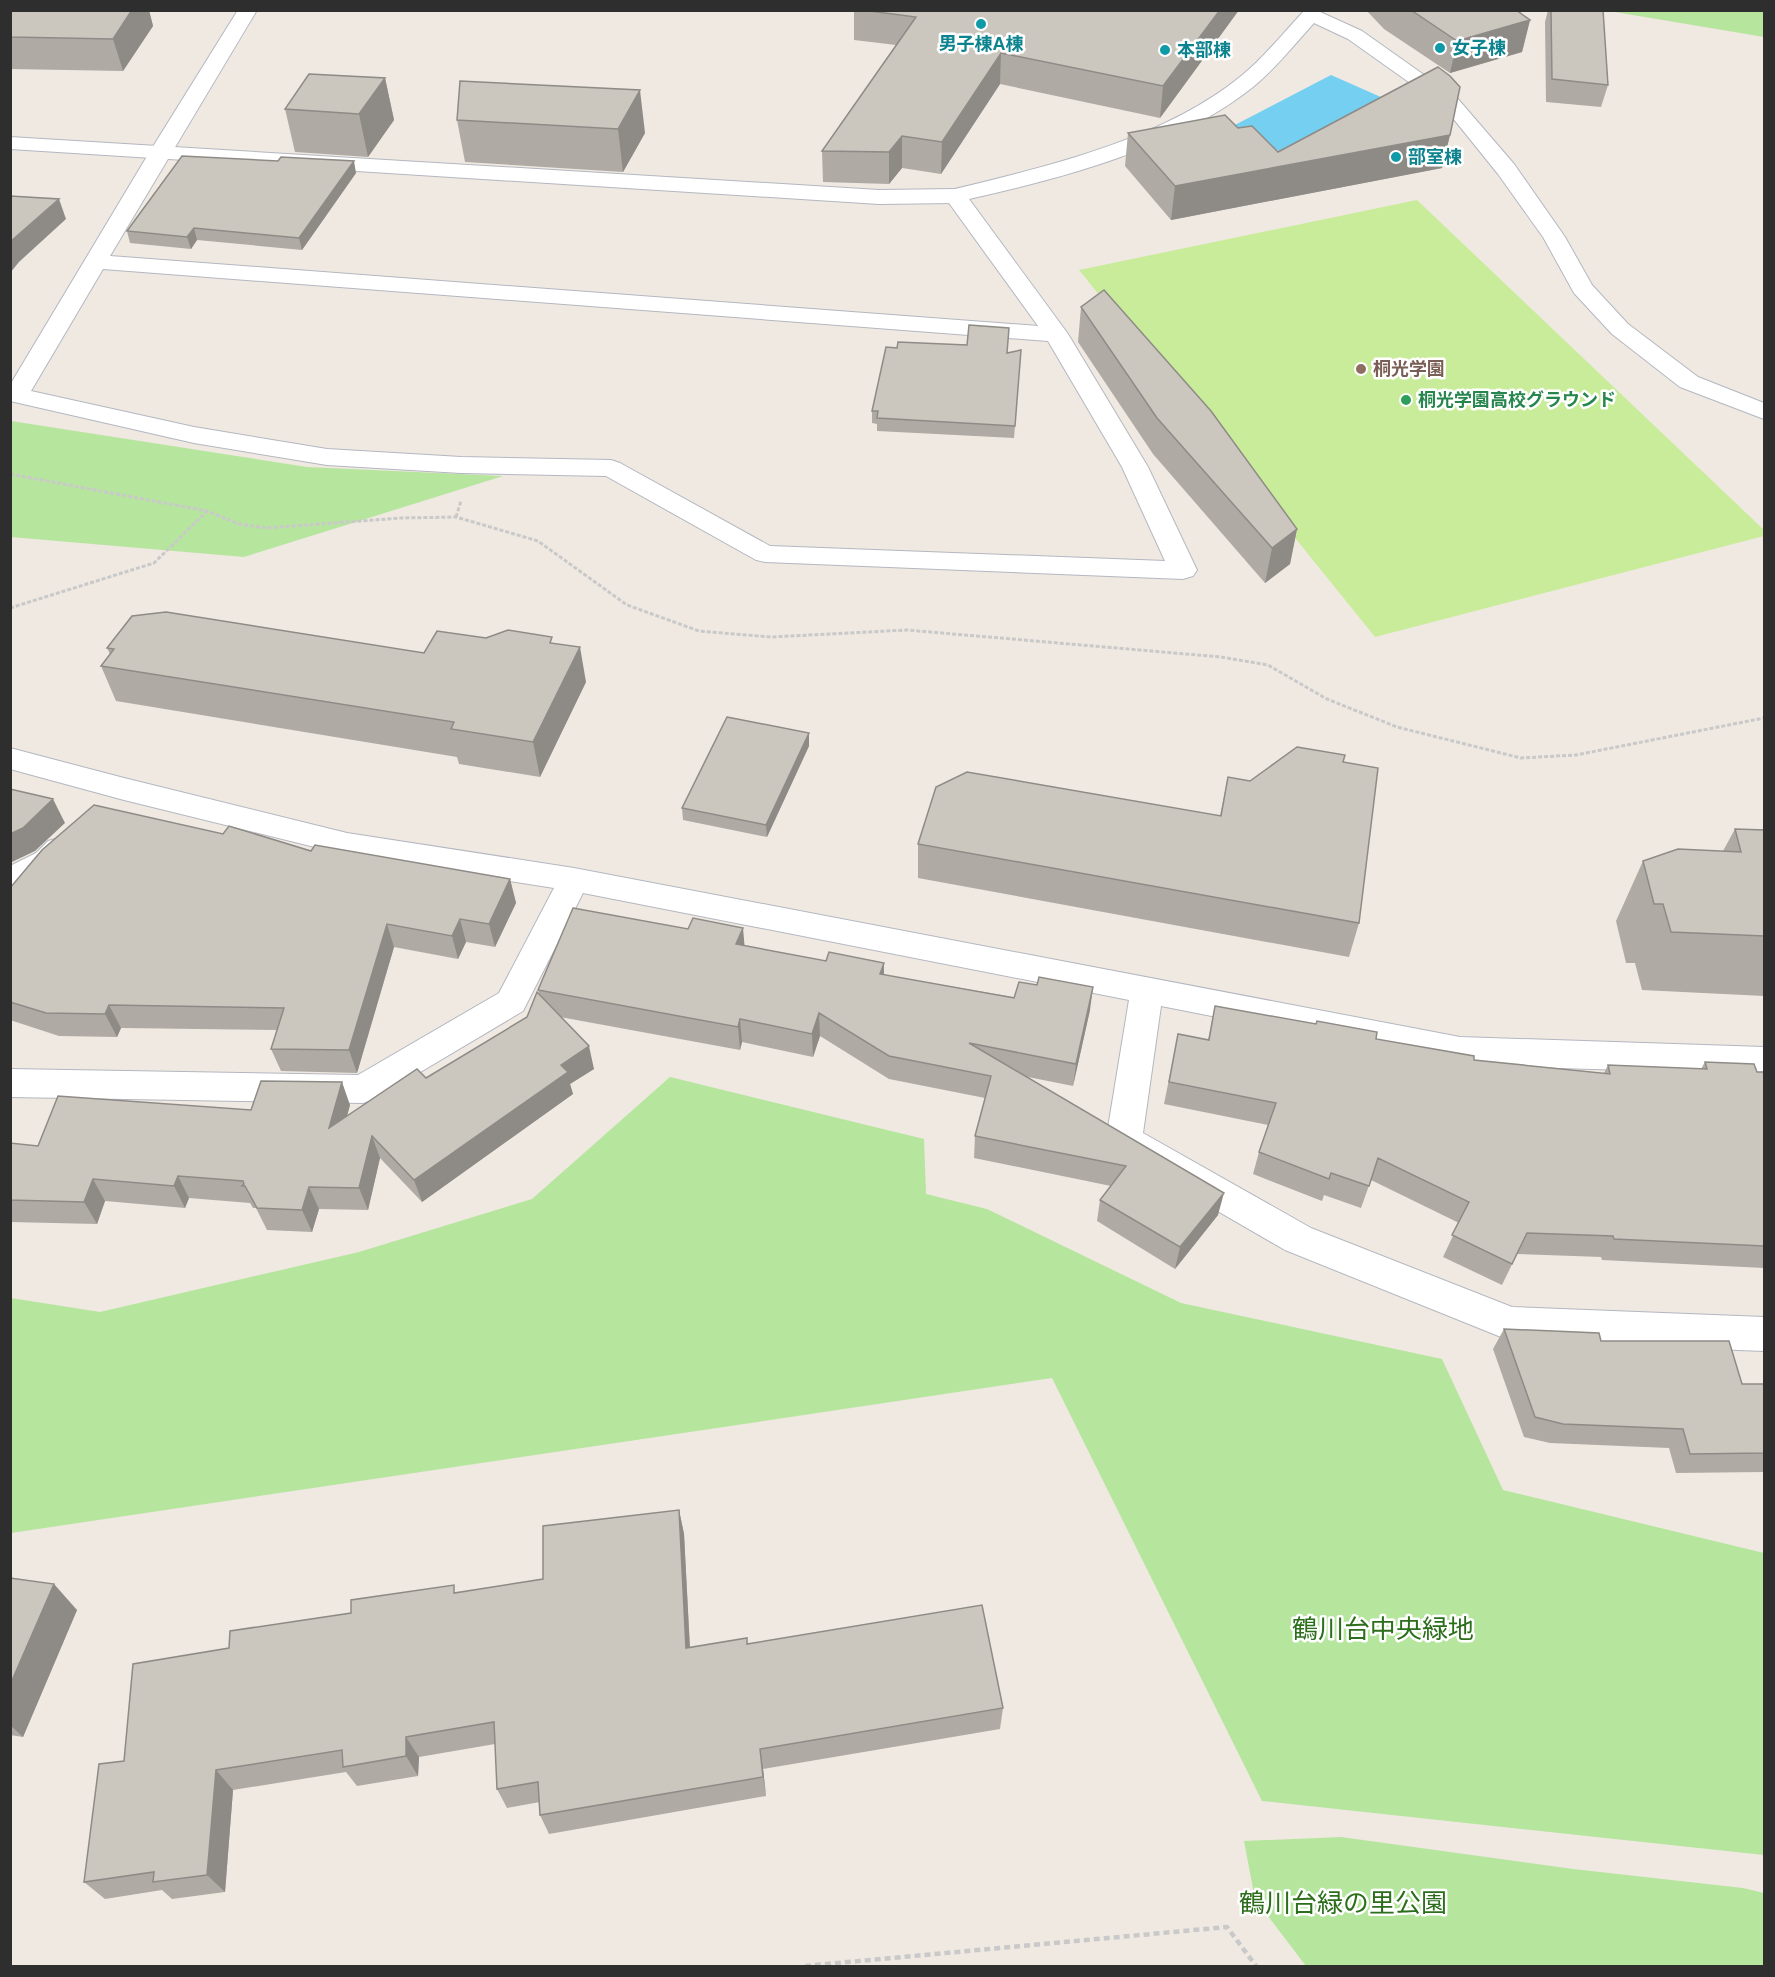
<svg xmlns="http://www.w3.org/2000/svg" width="1775" height="1977" viewBox="0 0 1775 1977" font-family="Helvetica,'Noto Sans JP',sans-serif">
<style>
.green{fill:#b6e59e}
.pitch{fill:#c9ec9a}
.water{fill:#75cff0}
.lines{fill:none;stroke-linecap:round;stroke-linejoin:round}
.minor-casing{stroke:#b4b7c1;stroke-width:2}
.tertiary-casing{stroke:#b4b7c1;stroke-width:2}
.path-far1{stroke:#c9c9c9;stroke-width:3;stroke-dasharray:4 2;stroke-linecap:butt}
.path{stroke:#c9c9c9;stroke-width:4.5;stroke-dasharray:6 4;stroke-linecap:butt}
.minor{fill:#fff;fill-rule:evenodd}
.tertiary{fill:#fff;fill-rule:evenodd}
.wall{fill:#afaba4}
.shaded-wall{fill:#8e8b86}
.building{fill:#cbc7bf;stroke:#8e8b86;stroke-width:1.5}
.culture-dot{fill:#0f9aa8;stroke:#fff;stroke-width:2}
.education-dot{fill:#8d6e63;stroke:#fff;stroke-width:2}
.leisure-dot{fill:#2e9e5b;stroke:#fff;stroke-width:2}
.labels{text-anchor:middle;dominant-baseline:central;stroke-width:5;stroke-linejoin:round;paint-order:stroke}
.far-culture-label{font-size:18px;font-weight:bold;fill:#0d838f;stroke:#fff;text-anchor:start}
.far-education-label{font-size:18px;font-weight:bold;fill:#785e54;stroke:#fff;text-anchor:start}
.far-leisure-label{font-size:18px;font-weight:bold;fill:#27864d;stroke:#fff;text-anchor:start}
.near-park-label{font-size:26px;fill:#2c6e1b;stroke:#fff}
</style>
<rect width="100%" height="100%" fill="#efe9e1"/>
<path class="green" d="M1609,11H1764V37Z
M11,421L307,467L503,476L244,557L11,537Z
M670,1077L924,1139L926,1194L987,1209L1181,1303L1442,1359L1503,1490L1764,1553V1855L1262,1801L1052,1378L11,1533V1298L100,1312L359,1252L532,1199Z
M1341,1837L1573,1869L1743,1888L1764,1893V1966H1306L1255,1899L1244,1841Z"/>
<path class="pitch" d="M1417,200L1764,530V536L1375,637L1079,270Z"/>
<path class="water" d="M1331,75L1408,109L1308,164L1229,128Z"/>
<g class="lines">
<defs>
<path id="minor" d="M238,10H257L110,256L1038,326L944,196L947,191C1044,167 1161,141 1240,77C1264,58 1283,33 1304,11H1318L1362,31L1458,99L1514,164L1565,237L1592,285L1628,324L1698,377L1764,403V419L1680,387L1612,334L1574,293L1543,237L1498,174L1444,107L1348,39L1314,23C1294,45 1276,68 1253,87C1177,148 1063,178 969,199L1068,334L1148,467L1197,570L1193,576L1183,579L765,562L756,560L606,476L461,473L327,465L194,443L10,401V385L149,153ZM103,269L1048,341L1122,467L1165,561L770,546L620,463L611,460L461,457L327,449L194,427L31,391Z
M10,748L124,778L347,833L574,868L1460,1037L1764,1047V1074L1460,1065L1161,1006L1143,1133L1311,1228L1512,1307L1764,1317V1351L1511,1341L1285,1250L1112,1150L1106,1140L1129,1000L583,893L523,1011L375,1099L363,1103L10,1097V1069L358,1075L499,993L554,888L347,855L124,800L10,769Z
M59,838L70,841L75,849C62,871 34,884 10,892V866L36,853L48,841Z"/>
<path id="tertiary" d="M10,137L879,190L955,189L963,191L966,196L963,201L955,203L879,204L10,149Z"/>
</defs>
<use href="#minor" class="minor-casing"/>
<use href="#tertiary" class="tertiary-casing"/>
<path class="path-far1" d="M10,474L207,511L239,524L266,528L401,518L456,517L538,541L627,605L699,631L771,637L907,630L1221,657L1268,665L1327,699L1397,727L1521,758L1576,755L1764,718
M456,517L461,501
M10,608L154,563L207,511"/>
<path class="path" d="M805,1966L1227,1927L1256,1966"/>
<use href="#minor" class="minor"/>
<use href="#tertiary" class="tertiary"/>
</g>
<path class="wall" d="M10,10L149,11L153,26L123,71L10,69Z
M854,10H1239L1160,118L1000,84L941,174L902,168L889,184L823,182L822,151L896,45L854,40Z
M1366,10H1516L1530,20L1522,52L1450,73L1384,29Z
M1548,10H1603L1608,85L1601,107L1546,102L1545,22Z
M385,78L394,120L368,157L295,152L285,109Z
M460,81L645,133L623,172L465,162L457,120Z
M1238,128L1278,152L1450,135L1442,168L1171,220L1125,166L1128,133Z
M356,173L302,250L197,240L191,249L130,243L127,231Z
M1081,307L1297,529L1290,564L1265,583L1153,454L1078,342Z
M1021,350L1014,438L877,431V424L872,423V411L1007,353Z
M486,638L553,643L586,682L540,777L459,764L457,757L116,701L101,666L110,654L107,648L424,653Z
M809,746L767,837L683,820L682,808Z
M1343,762L1359,923L1349,957L918,878V844L1220,816L1228,777L1250,781Z
M1735,829L1764,830V996L1642,990L1635,963H1626L1616,921L1643,861L1723,851Z
M223,834L311,851L510,879L516,903L495,947L466,942L458,959L394,947L357,1073L281,1071L271,1049L277,1030L121,1028L117,1037L59,1036L10,1020V888Z
M744,946L884,975L1090,1010L1073,1086L1028,1077L1218,1215L1175,1269L1097,1221L1100,1200L1111,1186L974,1158L975,1136L985,1098L889,1079L820,1036L813,1057L742,1042L740,1050L560,1017L594,1069L570,1084L573,1094L422,1202L380,1158L368,1210L319,1209L312,1232L267,1230L256,1208H253L250,1203L189,1198L185,1208L105,1201L97,1224L10,1222V1143L38,1146L251,1110L350,1105L347,1115L426,1078L527,1017L539,994L538,990Z
M1215,1006L1376,1039L1474,1060L1604,1073L1608,1065L1701,1069L1705,1062L1757,1072H1764V1268L1602,1260L1601,1257L1517,1254L1502,1285L1443,1257L1459,1223L1371,1180L1361,1208L1324,1195L1322,1201L1253,1174L1259,1152L1268,1125L1164,1104L1178,1034L1208,1040Z
M1504,1329L1601,1341L1742,1384H1764V1472L1676,1473L1669,1448L1550,1443L1524,1437L1493,1349Z
M679,1510L684,1534L690,1648L747,1644L1003,1708L1000,1729L763,1769L766,1796L549,1834L540,1815V1802L507,1808L497,1789L495,1744L419,1757L418,1776L357,1786L346,1772L233,1790L225,1892L172,1899L162,1890L105,1899L84,1882L124,1761L229,1648L351,1613L458,1593L543,1579Z
M10,1578L77,1610L23,1737L10,1735Z"/>
<path class="shaded-wall" d="M132,10H149L153,26L123,71L113,39Z
M1220,10H1239L1160,118L1163,86Z
M1530,20L1522,52L1450,73L1457,41Z
M1001,53L1000,84L941,174L942,142Z
M385,78L394,120L368,157L359,114Z
M640,90L645,133L623,172L618,129Z
M1450,135L1442,168L1171,220L1175,186Z
M902,136V168L889,184V152Z
M354,161L356,173L302,250L299,238Z
M59,199L66,219L19,262L10,273V242Z
M194,228L197,240L191,249L187,237Z
M1297,529L1290,564L1265,583L1272,548Z
M580,647L586,682L540,777L533,742Z
M809,733V746L767,837L766,825Z
M53,799L65,823L35,851L12,862L10,859V834Z
M510,879L516,903L495,947L489,924Z
M460,919L466,942L458,959L452,936Z
M387,924L394,947L357,1073L349,1050Z
M743,928L745,951L736,944Z
M884,963V986L880,974Z
M1093,987L1090,1010L1073,1086L1076,1064Z
M109,1005L121,1028L117,1037L105,1014Z
M819,1013L820,1036L813,1057L812,1034Z
M740,1019L742,1042L740,1050L738,1027Z
M589,1046L594,1069L570,1084L573,1094L422,1202L414,1180L561,1065Z
M342,1082L350,1105L338,1150L329,1128Z
M372,1136L380,1158L368,1210L359,1188Z
M178,1176L189,1198L185,1208L174,1186Z
M93,1179L105,1201L97,1224L84,1202Z
M309,1187L319,1209L312,1232L302,1210Z
M1224,1193L1218,1215L1175,1269L1180,1247Z
M679,1510L684,1534L691,1670L686,1648Z
M54,1584L77,1610L23,1737L10,1725V1685Z
M406,1737L419,1757L418,1776L406,1756Z
M760,1749L763,1769L766,1796L763,1777Z
M216,1770L233,1790L225,1892L207,1875Z"/>
<path class="building" d="M10,10H132L113,39L10,37Z
M862,10H1220L1163,86L1001,53L942,142L902,136L889,152L822,151L916,17Z
M1411,10H1516L1530,20L1457,41Z
M1551,10H1603L1608,85L1552,79Z
M1438,67L1450,76L1460,87L1450,135L1175,186L1128,133L1225,115L1238,128L1252,126L1278,152Z
M309,74L385,78L359,114L285,109Z
M460,81L640,90L618,129L457,120Z
M182,156L278,161L281,157L354,161L299,238L194,228L187,237L127,231Z
M10,196L59,199L10,242Z
M1104,290L1211,411L1297,529L1272,548L1157,418L1081,307Z
M969,325L1009,328L1007,353L1021,350L1015,426L877,418L878,411H872L886,347L897,348L898,342L967,345Z
M166,612L424,653L437,631L486,638L508,630L552,637L550,643L580,647L533,742L451,729L454,722L101,666L114,649L107,648L132,616Z
M727,717L809,733L766,825L682,808Z
M1297,747L1345,755L1343,762L1378,768L1359,923L918,844L936,787L967,772L1221,816L1228,777L1250,781Z
M10,789L53,799L23,828L10,834Z
M94,805L223,834L229,826L311,851L315,845L510,879L489,924L460,919L452,936L387,924L349,1050L271,1049L284,1008L109,1005L105,1014L46,1013L10,1002V888L42,850Z
M1735,829L1764,830V936L1671,932L1663,904H1654L1643,861L1678,849L1741,852Z
M573,908L688,929L693,918L743,928L736,944L826,961L829,952L884,963L880,974L1014,998L1019,982L1037,985L1039,977L1093,987L1076,1064L969,1043L1224,1193L1180,1247L1100,1200L1126,1166L975,1136L991,1076L889,1056L819,1013L812,1034L740,1019L738,1027L538,990Z
M537,992L589,1046L561,1065L568,1072L414,1180L372,1136L359,1188L309,1187L302,1210L257,1208L245,1186H242L244,1184L243,1181L178,1176L174,1186L93,1179L84,1202L10,1200V1143L38,1146L58,1096L251,1110L261,1081L342,1082L329,1128L417,1069L426,1078L527,1017Z
M1215,1006L1316,1024L1317,1021L1377,1032L1376,1039L1474,1056V1060L1610,1074L1608,1065L1707,1069L1705,1062L1754,1064L1757,1072H1764V1246L1614,1239L1613,1236L1527,1233L1512,1264L1452,1235L1469,1202L1378,1158L1369,1186L1331,1173L1329,1179L1259,1152L1276,1103L1169,1082L1178,1034L1209,1040Z
M1504,1329L1599,1333L1601,1341H1729L1742,1384H1764V1453L1690,1454L1683,1429L1563,1424L1535,1417Z
M679,1510L686,1648L747,1638V1644L982,1605L1003,1708L760,1749L763,1777L540,1815L538,1782L497,1789L494,1722L406,1737V1756L343,1767L342,1750L216,1770L207,1875L153,1882L154,1872L84,1882L99,1764L124,1761L133,1664L229,1648L230,1631L351,1613V1600L454,1585V1593L543,1579V1526Z
M10,1578L54,1584L10,1685Z"/>
<g class="culture-dot">
<circle cx="981" cy="24" r="6"/>
<circle cx="1440" cy="48" r="6"/>
<circle cx="1165" cy="50" r="6"/>
<circle cx="1396" cy="157" r="6"/>
</g>
<circle class="education-dot" cx="1361" cy="369" r="6"/>
<circle class="leisure-dot" cx="1406" cy="400" r="6"/>
<g class="labels">
<g class="far-culture-label">
<text x="981" y="44" text-anchor="middle">男子棟A棟</text>
<text x="1452" y="48">女子棟</text>
<text x="1177" y="50">本部棟</text>
<text x="1408" y="157">部室棟</text>
</g>
<g class="far-education-label">
<text x="1373" y="369">桐光学園</text>
</g>
<g class="far-leisure-label">
<text x="1418" y="400">桐光学園高校グラウンド</text>
</g>
<g class="near-park-label">
<text x="1383" y="1629">鶴川台中央緑地</text>
<text x="1343" y="1903">鶴川台緑の里公園</text>
</g>
</g>
<rect width="1775" height="1977" fill="none" stroke="#2e2e2e" stroke-width="24"/>
</svg>
